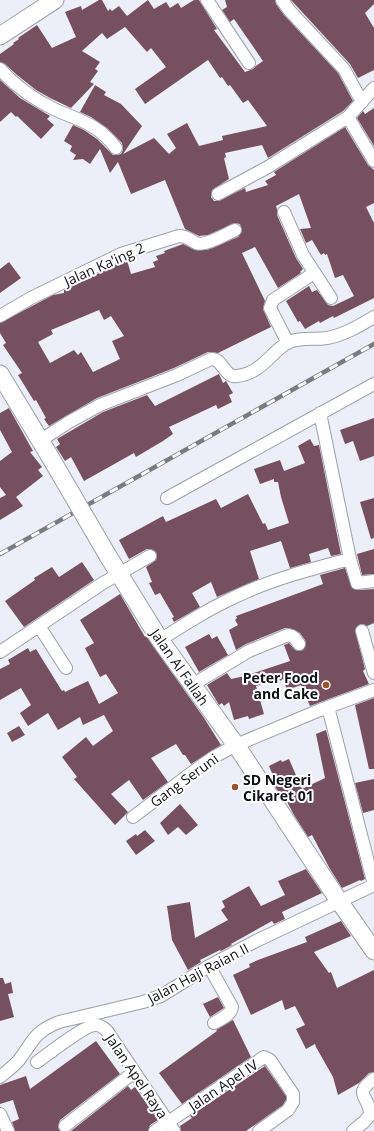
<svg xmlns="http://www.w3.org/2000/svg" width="374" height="1131" viewBox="0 0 374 1131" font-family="'Open Sans',sans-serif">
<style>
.building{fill:#76505e;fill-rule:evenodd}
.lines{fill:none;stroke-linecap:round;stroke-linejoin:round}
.street-casing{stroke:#9da0a8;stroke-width:14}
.secondary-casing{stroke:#9da0a8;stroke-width:19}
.street{stroke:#fff;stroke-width:12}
.secondary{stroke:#fff;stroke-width:17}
.rail-casing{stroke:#797b81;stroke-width:4.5}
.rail{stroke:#fff;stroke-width:3;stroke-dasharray:9;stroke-linecap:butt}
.secondary-bridge-casing{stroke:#9da0a8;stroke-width:19;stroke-linecap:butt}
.secondary-bridge{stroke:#fff;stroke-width:17}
.poi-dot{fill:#9a532c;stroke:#fff;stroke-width:1.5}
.labels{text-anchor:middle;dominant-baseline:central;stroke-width:4;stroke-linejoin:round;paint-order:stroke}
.street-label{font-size:14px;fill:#101114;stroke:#fff}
.poi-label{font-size:14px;font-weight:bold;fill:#101114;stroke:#fff;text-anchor:end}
</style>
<rect width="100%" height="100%" fill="#eceff7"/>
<path class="building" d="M99,0H102L108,11L110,9L112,11L119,6L127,16L148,0L154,9L166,2L170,8L178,3L181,8L194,0H199L217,29L214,30L245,72L253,69L256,66L263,61L234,19L230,22L222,10L227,7L225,0H275L276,4L284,15L338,73L353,101L343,111L268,158L262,145L225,153L226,157L224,158L229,179L212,190L211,197L214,201H218L245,188L246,192L268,185L265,181L276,175L274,172L345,127L368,165L374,170V203L366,207L374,223V298L334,318L333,316L320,323L319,321L305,329L300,321L298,322L286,301L309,286L312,292L317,290L328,305L333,306L354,296L343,275L335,278L327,254L325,255L324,253L321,255L312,240L306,243L300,229L311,228L299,194L276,206L277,209V215L296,258L303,269L300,272L301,273L278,288L255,247L242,253L265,301L263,309L271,327L218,353L208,352L174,368L97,398L49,426L44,419L46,418L36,400L34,401L18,375L22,373L3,345L6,343L0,333V323L53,295L64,293V290L124,261L127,260L131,274L155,267L153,262L158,260L156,256L165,253L164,251L183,244L195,250H207L238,237L242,231L240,224L235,223L208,235L199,236L185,229L165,180L131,194L118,162L110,173L100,149L90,164L83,159L73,160L76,155L70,151L72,146L64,141L73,125L84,130L97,139L113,155H117L121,154L123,150L122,143L107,128L91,117L80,112L95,85L106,92L104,95L121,104L142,126L123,154L154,138L169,154L176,148L167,134L187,123L199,146L223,140L222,136L267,126L248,100L243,103L230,85L228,86L222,77L220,78L208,60L145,104L135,89L166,67L151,48L147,52L125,27L107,39L102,33L82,51L100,62L95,69L98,71L90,82L94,84L71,108L50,98L36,90L17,75L5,64L0,62V54L14,44L13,43L19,39L18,38L37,25L52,48L76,37L65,12L81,6L82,10ZM99,310L104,320L111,316L124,336L112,341L120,359L93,372L81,352L78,355L74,350L50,363L38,342L53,334L51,330Z
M291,0H374V4L365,13L374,28V70L358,78L350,64Z
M0,80L20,98L50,116L47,119L54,125L41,139L17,116L16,117L11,112L0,122Z
M374,108V146L357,118L363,111L365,114Z
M9,262L21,278L0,293V269Z
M219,374L223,383L226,381L233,393L229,395L232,402L218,409L216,405L169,427L173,434L163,441L136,457L134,453L84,481L71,457L65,461L56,447L60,444L57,439L103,412L147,395L155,406Z
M9,408L33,451L30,452L42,467L38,470L43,476L16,497L23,506L0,520V498L6,495L0,487V461L12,452L0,430V413Z
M374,418V456L360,461L353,441L345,444L340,430Z
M310,439L314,446L319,445L341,554L331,556L328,548L309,554L311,562L290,568L281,541L250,551L259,579L217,597L211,582L192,593L200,607L174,622L172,618L174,617L160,593L155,595L149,583L152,582L146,567L156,560L157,556L156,552L150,549H147L129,559L119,540L163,516L166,522L216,499L221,508L248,494L263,524L265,523L268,530L289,523L281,497L278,482H274V479L260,484L254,469L280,460L284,471L305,463L298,446Z
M374,498V538L371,539L360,502Z
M374,549V574L362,575L357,554Z
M82,562L94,580L24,627L5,601L35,580L34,578L52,567L59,577Z
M345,568L352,588L358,590L374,589V623L367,626L363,624H360L355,630L365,669L363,671L369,684L310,706L301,685L287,690L283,679L280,681L279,678L256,686L264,714L249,719L248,716L234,720L229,702L224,706L222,703L219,705L207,685L227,673L231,679L245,676L290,661L284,645L289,643L295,650L299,651L303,650L306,644L305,640L300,633L289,628H285L246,644L236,650L229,630L238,625L235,620L237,618L236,616L323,584L320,575Z
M120,594L145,637L146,636L204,718L221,745L191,764L185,755H183L176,744L151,758L168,782L143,800L129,780L111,794L128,812L115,825L74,779L77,777L62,757L86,737L93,746L113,731L104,715L83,725L80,717L58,730L48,713L28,726L20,713L31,705L21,688L0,700V669L10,664L8,660L28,648L30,652L36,649L62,691L64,690L65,692L88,681L99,704L118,693L106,674L100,677L85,648L94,643L80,620Z
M209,634L212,639L217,636L228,655L199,672L185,647Z
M374,698V769H369L355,705Z
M19,726L25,735L12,742L7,733Z
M326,730L365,879L361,881L360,880L342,888L330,869L312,835L308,837L294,815L284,796L282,797L274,785L272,781L275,780L269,766L281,760L282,762L289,759L302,789L325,778L316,734Z
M374,779V810L363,813L355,783Z
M180,804L198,825L186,835L178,827L168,835L160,823Z
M145,830L155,841L136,855L126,841L136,834L137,836Z
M306,869L322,893L282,912L285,919L274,924L272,921L231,944L232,945L221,951L220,950L200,960L201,962L188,970L172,940L167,906L190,902L195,938L228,920L221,910L225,907L222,901L249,886L261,906L285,895L278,881Z
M341,921L351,936L314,952L329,973L331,972L337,988L374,970V1072L369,1073L359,1083L338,1095L333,1077L316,1047L315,1044L306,1049L296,1029L305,1025L295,1006L285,1010L282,1000L251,1015L233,975L250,967L249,964L258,960L307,942L305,937Z
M0,978H3L5,984L11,982L13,993L8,994L14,1017L0,1021Z
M218,997L224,1008L210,1017L203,1004Z
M233,1020L251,1057L182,1104L159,1073L217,1031L216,1030Z
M96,1041L120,1074L60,1120L58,1127L60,1131H15L12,1122L19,1119L13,1100L0,1104V1085L26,1076L30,1089Z
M265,1066L286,1096V1100L283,1105L246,1131H181L180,1126L192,1118L190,1116Z
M128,1086L131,1090L135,1087L158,1120L150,1125L148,1131H71Z"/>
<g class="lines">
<defs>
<path id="street" d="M207,0L249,63
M282,0L289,10L344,69L362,102
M0,69C15,86 33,99 54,109C80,121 97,123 116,148
M348,117L374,161
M218,194L268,167L348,117L374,88
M284,212L303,255L331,298
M0,316L31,298L121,254L179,236C187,236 190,240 196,243C205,247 226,234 235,230
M288,343L270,308L273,300L314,273
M320,413L350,559
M41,440L69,422L100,405L177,375L211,359C223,358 224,378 237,376C262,373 270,353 287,343C298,337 315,340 327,338C344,335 359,326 374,317
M167,498L374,384
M39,626L66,668
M362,631L374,673
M160,640C185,624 210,608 237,596C273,579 311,569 350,559L357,583L374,581
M0,652L103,583L150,556
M192,685L249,651L288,635C294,636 296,639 299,644
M328,707L374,885
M133,817L198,768L214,757L236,745L320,710L374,690
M209,966L232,1007C231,1015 221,1019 214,1023
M37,1062C47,1055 86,1024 96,1025C100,1025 104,1028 107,1031L174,1131
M0,1077C6,1072 14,1066 19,1060C34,1040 34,1032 59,1022L143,1002L161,996L209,966L256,941L374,885
M0,1114L8,1131
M65,1126L134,1072
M155,1131L264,1057L270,1060L293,1094V1102L288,1110L259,1131
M353,1131L364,1122L370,1115C371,1097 351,1095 374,1079"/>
<path id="secondary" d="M0,36L55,0
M0,374L49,455
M108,556L160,640L236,745L339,901L374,951"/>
</defs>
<use href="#street" class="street-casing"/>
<use href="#secondary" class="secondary-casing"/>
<use href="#street" class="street"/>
<use href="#secondary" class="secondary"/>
<defs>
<path id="rail" d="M0,554L374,344"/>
</defs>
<use href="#rail" class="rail-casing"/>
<use href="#rail" class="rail"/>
<defs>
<path id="secondary-bridge" d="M49,455L108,556"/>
</defs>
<use href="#secondary-bridge" class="secondary-bridge-casing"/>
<use href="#secondary-bridge" class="secondary-bridge"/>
</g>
<g class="poi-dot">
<circle cx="326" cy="685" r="4"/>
<circle cx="235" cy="787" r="4"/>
</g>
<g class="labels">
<g class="street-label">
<text transform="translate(104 264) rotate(-24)">Jalan Ka'ing 2</text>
<text transform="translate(180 667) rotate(55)">Jalan Al Fallah</text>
<text transform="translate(184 780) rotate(-36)">Gang Seruni</text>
<text transform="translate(198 973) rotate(-28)">Jalan Haji Raian II</text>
<text transform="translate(137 1076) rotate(56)">Jalan Apel Raya</text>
<text transform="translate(223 1085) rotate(-34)">Jalan Apel IV</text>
</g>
<g class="poi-label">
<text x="318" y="677">Peter Food<tspan x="318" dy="16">and Cake</tspan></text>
<text x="243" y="779" text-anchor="start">SD Negeri<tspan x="243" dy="16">Cikaret 01</tspan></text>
</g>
</g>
</svg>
